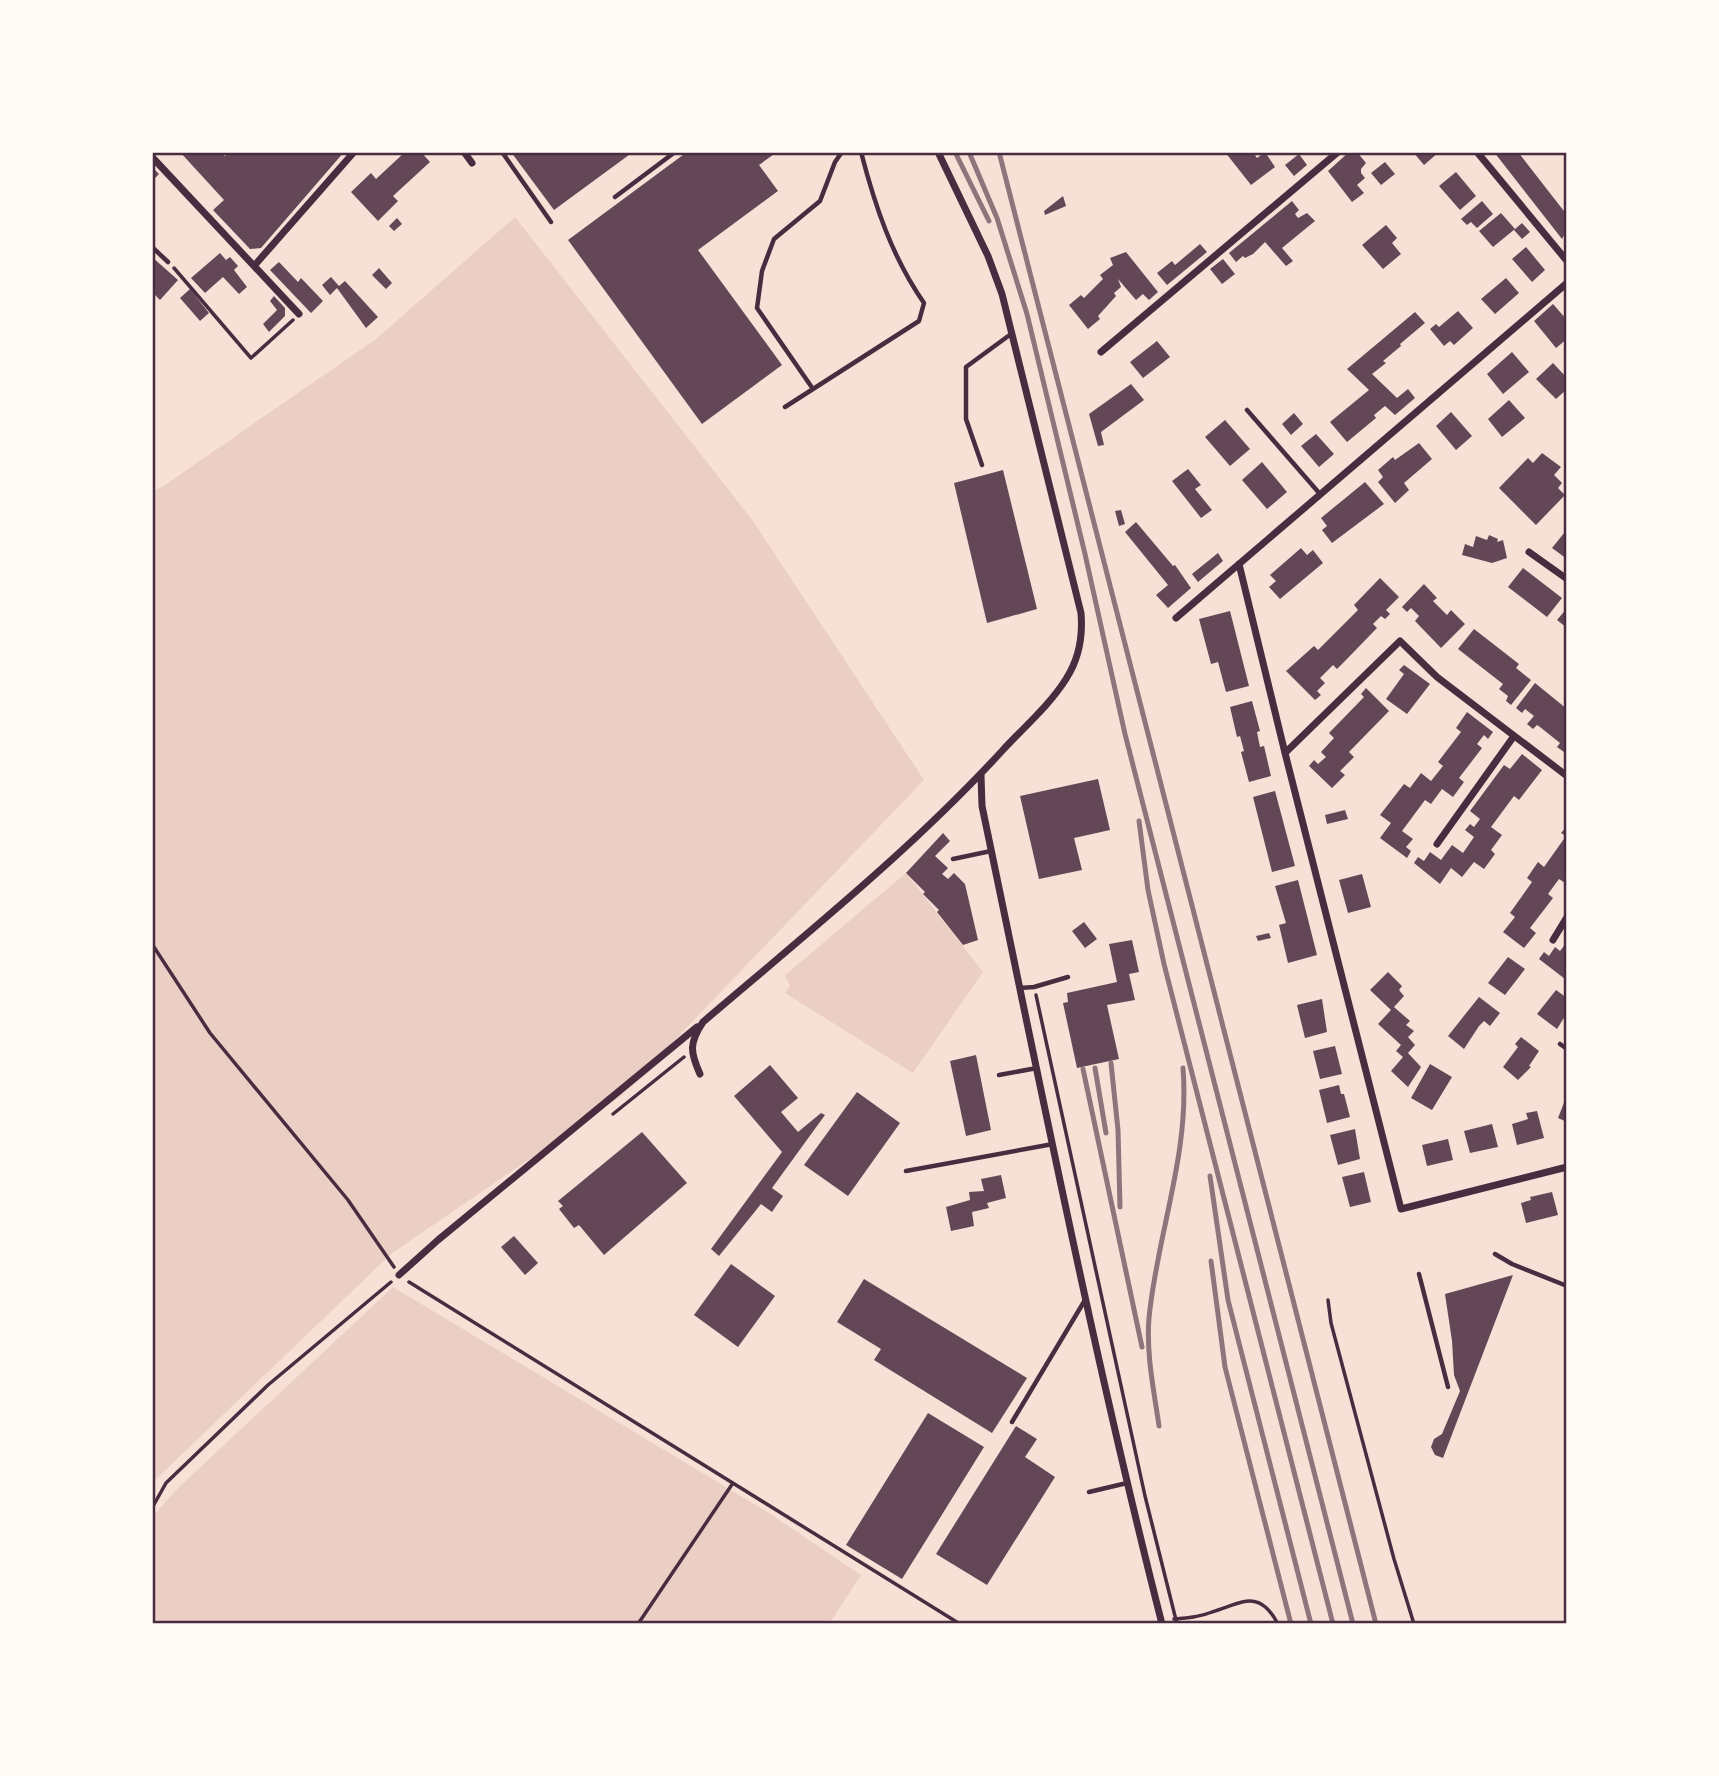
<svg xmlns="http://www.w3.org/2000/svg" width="1719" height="1776" viewBox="0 0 1719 1776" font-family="'Exo 2',sans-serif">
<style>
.green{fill:#ebcfc5}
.building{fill:#644757}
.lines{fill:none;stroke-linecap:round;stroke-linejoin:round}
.path{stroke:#4a2c40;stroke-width:3.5}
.service{stroke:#4a2c40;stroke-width:4.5}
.minor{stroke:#4a2c40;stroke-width:7}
.rail{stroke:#8f747c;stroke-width:5}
.neatline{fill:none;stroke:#4a2c40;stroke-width:2.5}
</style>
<rect width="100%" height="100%" fill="#f7e1d7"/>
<path class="green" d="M515,217L753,521L924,780L621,1096L391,1254L152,1483V491L162,487L376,339Z
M906,873L983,972L913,1073L785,993L790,986L785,975Z
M393,1287L769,1513L861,1575L829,1624H152V1517L178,1488Z"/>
<path class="building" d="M180,152H220L225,156L228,152H344L261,248L250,249L213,210L224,200Z
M405,152H421L430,162L393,196L398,201L378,221L351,192L371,173L376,179Z
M511,152H633L554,210Z
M687,152H777L759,165L778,191L698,250L782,365L702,424L568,240Z
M1225,152H1253L1257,158L1265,152L1275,167L1251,185Z
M1349,152H1357L1366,163L1361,169V173L1365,178L1357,185L1364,193L1352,202L1328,171Z
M1413,152H1439L1424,165Z
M1494,152H1518L1567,215V230L1562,239Z
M1299,154L1307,165L1294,176L1285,165Z
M1385,162L1395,174L1381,185L1371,173Z
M152,167L159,174L152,181Z
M1456,172L1476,196L1460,210L1439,186Z
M1063,196L1066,206L1045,215L1044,211Z
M1292,201L1299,210L1295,214L1298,218L1307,213L1315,221L1282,248L1293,261L1286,266L1265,242L1253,254L1245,258L1243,256L1236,262L1229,253Z
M1482,201L1493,214L1477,228L1471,222L1467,225L1461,219Z
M1501,213L1515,229L1493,247L1479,231Z
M397,218L402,224L394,231L389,226Z
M1522,223L1530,232L1522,239L1514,230Z
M1386,225L1397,238L1392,243L1401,254L1383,269L1362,245Z
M1200,244L1207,252L1167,285L1157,273L1172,261L1175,265Z
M1526,247L1545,270L1532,282L1512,259Z
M1126,252L1158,292L1149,300L1143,294L1136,300L1118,279L1121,287L1114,293L1116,296L1098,316L1100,319L1088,329L1069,305L1081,295L1084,298L1103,279L1100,275L1113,265L1110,258Z
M220,253L226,260L230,257L238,266L234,270L247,287L239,294L223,277L205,293L191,278Z
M152,257L178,280L160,300L152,292Z
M1223,259L1235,274L1222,284L1210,269Z
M279,262L298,282L301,278L323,301L311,313L270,270Z
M379,268L392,283L386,289L372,275Z
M331,277L339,286L345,281L378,317L366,328L337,288L330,295L322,285Z
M1506,278L1519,293L1495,314L1481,299Z
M190,289L209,313L200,321L180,298Z
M274,296L285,308V316L269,332L263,324L277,310L270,301Z
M1553,304L1567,320V339L1556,348L1534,321Z
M1458,311L1473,328L1454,345L1450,341L1444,346L1430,329L1436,324L1439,327Z
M1415,312L1425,323L1400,344L1401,346L1383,361L1386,363L1372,374L1397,398L1408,389L1415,398L1395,415L1385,406L1374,415L1376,418L1347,442L1330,422L1369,390L1347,369Z
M1157,341L1170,357L1143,378L1130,362Z
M1512,352L1529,372L1503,394L1487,374Z
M1553,363L1567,378V389L1556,399L1536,379Z
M1131,384L1144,400L1101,432L1104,445L1098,446L1089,414Z
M1509,400L1525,418L1502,437L1488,419Z
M1451,412L1472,436L1456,450L1436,426Z
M1294,413L1303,424L1291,435L1282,424Z
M1225,420L1250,449L1230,466L1205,437Z
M1316,434L1334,454L1319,467L1301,446Z
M1419,443L1432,459L1404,483L1409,490L1395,503L1378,482L1383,477L1378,470L1393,457L1395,460Z
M1542,453L1561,467L1554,475L1562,483L1558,488L1565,495L1536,525L1499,488L1528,458L1533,463Z
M1262,462L1287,492L1267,509L1242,480Z
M1188,469L1201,485L1195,489L1212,510L1201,518L1172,481Z
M1003,470L1037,609L987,623L954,483Z
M1365,482L1384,504L1332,543L1322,530L1327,526L1321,518Z
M1121,510L1125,524L1119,526L1115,511Z
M1136,522L1173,566L1175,565L1191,588L1168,608L1156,595L1168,585L1125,532Z
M1564,533L1567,535V559L1552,548Z
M1489,535L1498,539L1497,542L1503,540L1507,558L1492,563L1462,555L1465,544L1473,547L1476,536L1487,540Z
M1301,548L1307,555L1313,550L1323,563L1280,599L1269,587L1276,581L1270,575Z
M1218,553L1223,561L1198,582L1192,574Z
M1523,568L1562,598L1547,617L1508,587Z
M1380,578L1399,597L1386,610L1390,614L1385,619L1381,616L1373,624L1377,628L1345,661L1337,669L1333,665L1320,678L1325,683L1317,691L1321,695L1315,700L1286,671L1314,646L1318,650L1358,610L1354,605Z
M1424,584L1437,598L1433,601L1447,615L1451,610L1465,624L1441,648L1415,621L1419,616L1411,608L1407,612L1402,607Z
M1567,608V628L1557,620Z
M1230,611L1249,686L1226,692L1218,662L1211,664L1199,619Z
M1474,629L1519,664L1516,668L1531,680L1511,705L1506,701L1508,696L1499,689L1503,684L1458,649Z
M1404,665L1430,684L1407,714L1386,699L1404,674L1399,670Z
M1535,683L1567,709V748L1564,752L1557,747L1560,743L1540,727L1537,725L1533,729L1527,724L1534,716L1525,709L1522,713L1516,708Z
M1366,688L1389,711L1349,752L1354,757L1340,771L1345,775L1332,788L1309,766L1314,760L1318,764L1326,757L1321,752L1334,738L1329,733L1364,697L1361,694Z
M1252,701L1260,731L1257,732L1260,747L1264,746L1271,776L1249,782L1241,752L1244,751L1240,736L1237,737L1230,707Z
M1467,712L1493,732L1488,739L1484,735L1477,744L1482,748L1459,778L1464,782L1453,797L1442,789L1431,804L1425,800L1402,831L1413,839L1406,847L1411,851L1407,858L1380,838L1391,823L1380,815L1404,784L1410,788L1421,773L1431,781L1443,766L1438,762L1461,732L1456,728Z
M1522,754L1542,770L1519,800L1514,796L1491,827L1502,835L1491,850L1495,854L1484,869L1474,862L1462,877L1451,868L1440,884L1414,863L1418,857L1424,861L1430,852L1441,860L1452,845L1463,853L1474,837L1465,830L1470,824L1474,827L1480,819L1470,811L1504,765L1510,769Z
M1098,779L1110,830L1074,838L1082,870L1039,879L1020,796Z
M1275,791L1295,866L1272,872L1253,797Z
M1345,810L1348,819L1327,824L1325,815Z
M1567,826V881L1565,883L1559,879L1548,894L1553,898L1530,928L1536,933L1524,948L1503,932L1515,917L1510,913L1532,882L1527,878L1538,862L1544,867L1566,836L1561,833Z
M943,833L950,841L935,856L948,868L942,874L948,879L954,873L965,884L978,940L963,945L937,912L939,910L923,894L925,892L906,873Z
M1362,874L1371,907L1348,913L1339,880Z
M1298,880L1317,955L1288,963L1279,925L1286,923L1275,886Z
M1084,922L1097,939L1085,948L1072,931Z
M1269,933L1271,938L1258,941L1256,936Z
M1132,940L1139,972L1129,974L1135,1000L1107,1005L1119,1059L1077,1068L1063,1003L1068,1002L1067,993L1117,982L1109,944Z
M1567,942V976L1565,979L1539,959L1544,952L1549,956L1555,947L1560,951Z
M1508,957L1525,969L1505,995L1488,983Z
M1388,972L1402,986L1399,990L1404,996L1394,1007L1410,1021L1406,1025L1414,1031L1408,1037L1415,1045L1408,1053L1421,1067L1408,1087L1391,1071L1403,1057L1396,1051L1401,1045L1378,1024L1391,1010L1370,990Z
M1556,990L1567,998V1013L1557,1029L1537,1014Z
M1479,997L1500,1013L1490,1026L1484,1021L1479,1026L1464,1049L1448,1036Z
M1322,999L1327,1032L1305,1038L1297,1005Z
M1521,1037L1539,1051L1529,1066L1531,1067L1518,1080L1503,1067L1518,1047L1515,1044Z
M1335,1046L1342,1074L1320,1079L1313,1051Z
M976,1055L991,1130L966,1136L950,1061Z
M1430,1064L1452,1077L1432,1110L1411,1098Z
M770,1065L798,1098L781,1112L798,1132L821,1113L825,1115L772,1188L783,1196L772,1212L761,1204L719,1256L711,1249L782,1152L734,1096Z
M1339,1085L1341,1094H1344L1350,1117L1327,1123L1319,1090Z
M857,1092L900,1123L848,1196L804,1165Z
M1565,1100H1567V1122L1558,1118Z
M1537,1111L1544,1138L1517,1145L1512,1124L1528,1119L1526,1113Z
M1492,1124L1498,1147L1470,1153L1464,1131Z
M1355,1129L1360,1159L1338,1165L1330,1135Z
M642,1132L687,1183L604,1255L579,1225L574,1228L559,1209L563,1206L558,1201Z
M1448,1139L1453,1160L1427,1166L1422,1145Z
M1364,1172L1371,1202L1350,1207L1342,1177Z
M1001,1175L1006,1198L987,1203L989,1208L972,1212L974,1226L951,1231L946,1207L970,1200L969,1192L984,1191L981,1179Z
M1552,1192L1558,1215L1526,1223L1521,1203L1531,1200L1530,1197Z
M514,1236L538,1263L525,1275L501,1247Z
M731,1264L775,1296L738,1347L694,1315Z
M1513,1275L1443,1458L1435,1455L1431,1447L1434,1439L1442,1434L1460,1391L1454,1375L1452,1341L1445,1294Z
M864,1279L1027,1378L992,1433L874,1360L881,1349L837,1322Z
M928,1413L984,1447L902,1579L846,1545Z
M1016,1426L1037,1439L1025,1457L1055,1477L987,1585L936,1554Z"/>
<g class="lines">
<path class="path" d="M174,268L251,358L293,320
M152,944L210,1033L348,1200L394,1267
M1036,995L1145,1496L1177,1624
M613,1114L684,1057
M409,1282L960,1624
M1328,1300L1331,1323L1394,1559L1414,1624
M152,1508L166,1483L268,1385L391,1282
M1174,1619C1187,1618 1200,1617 1212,1612C1242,1603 1259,1588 1278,1624
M152,1622L154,1624
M638,1624L733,1483"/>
<path class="service" d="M502,152L551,222
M615,197L675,152
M152,247L168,262
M813,389L757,308L762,271L774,239L820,201L835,162L842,152
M785,407L919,321L924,303C892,257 875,206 861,152
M1247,410L1320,494
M982,465L966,419V367L1011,334
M953,859L991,851
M1020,988L1034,987L1068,977
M1560,1044L1567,1049
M999,1075L1037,1068
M906,1171L1053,1144
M1495,1254L1512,1264L1567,1286
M1419,1274L1448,1387
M1012,1422L1085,1300
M1089,1492L1127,1483"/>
<path class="minor" d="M464,152L472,163
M1477,152L1567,261
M152,157L299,314
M254,266L354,152
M1101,352L1338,152
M1529,552L1567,579
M1239,564L1285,753L1401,1209L1567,1167
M1176,618L1567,283
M1285,753L1400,641L1437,677L1567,776
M981,775L982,806C1039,1079 1093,1353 1162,1624
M1437,844L1514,736
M1553,940L1567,917
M700,1074C690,1052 689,1043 703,1022C805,935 911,850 1002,751C1023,728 1049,706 1066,679C1079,659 1083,637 1081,613L1002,294L988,256L938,152
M399,1275L438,1240L697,1027"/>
<path class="rail" d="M955,152L989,221
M969,152L997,218L1027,314L1085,554L1125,734L1353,1624
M999,152L1376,1624
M1139,821L1148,890L1164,964L1333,1624
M1111,1063L1118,1130L1120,1207
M1095,1068L1106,1133
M1083,1069L1142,1347
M1210,1176L1228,1300L1311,1624
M1211,1261L1225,1367L1291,1624
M1159,1426C1154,1391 1146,1354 1149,1318C1157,1234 1190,1154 1183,1068"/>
</g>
<rect width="1719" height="1776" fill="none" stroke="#fffaf5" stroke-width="308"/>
<rect x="154" y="154" width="1411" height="1468" class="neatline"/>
</svg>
